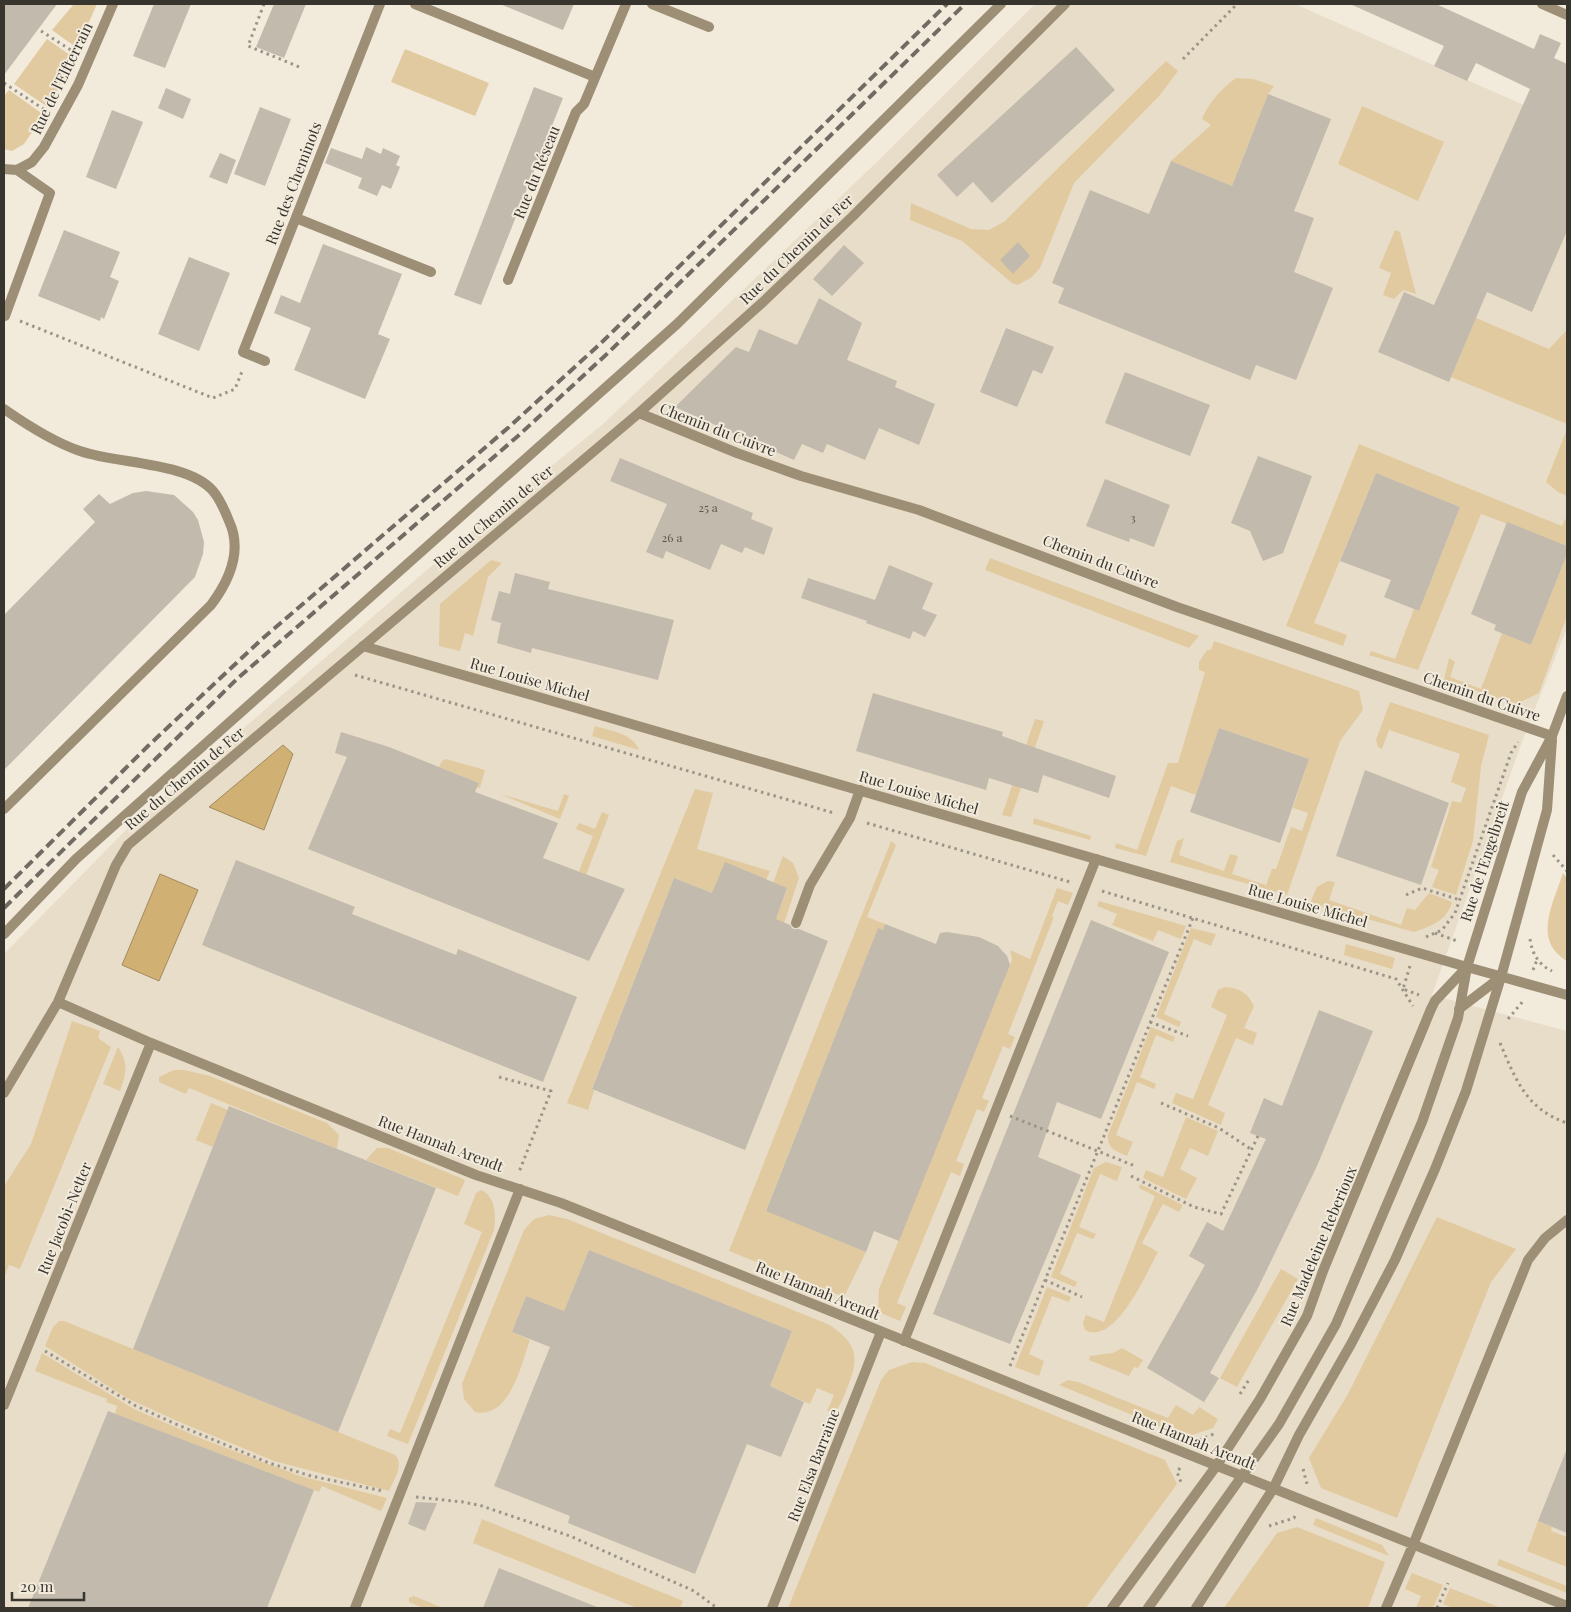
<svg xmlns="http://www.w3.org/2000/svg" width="1571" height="1612" viewBox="0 0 1571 1612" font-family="'Playfair Display',serif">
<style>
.built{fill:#e8ddc8}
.green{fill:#e1caa0}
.water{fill:#d0b073;stroke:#a28b5f}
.building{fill:#c2baac}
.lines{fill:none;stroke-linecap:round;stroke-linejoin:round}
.path{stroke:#9a9489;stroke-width:3;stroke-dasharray:2.5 4;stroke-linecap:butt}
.service{stroke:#9d8f76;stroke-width:10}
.minor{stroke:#9d8f76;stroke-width:10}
.tertiary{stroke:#9d8f76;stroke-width:10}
.rail{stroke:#706b63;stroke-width:4;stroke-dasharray:10 5;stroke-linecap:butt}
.labels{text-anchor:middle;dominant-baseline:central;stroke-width:4;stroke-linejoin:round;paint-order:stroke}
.number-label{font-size:12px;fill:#5a564e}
.street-label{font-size:15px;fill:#38352f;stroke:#f2eadb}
</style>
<rect width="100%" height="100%" fill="#f2eadb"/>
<path class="built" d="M1035,4H1295L1567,124V628L1523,739L1432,995L1567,1031V1608H4V954L127,829L486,519L602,425L882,157Z"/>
<path class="green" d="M74,4H97L77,48L52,30Z
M47,39L73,57L49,108L14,84Z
M405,49L489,83L475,116L391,82Z
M1166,61L1178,71L1160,95L1074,183L1040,268L1032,277L1018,285L1012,283L962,241L910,220L911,203L971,229L989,230L1005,221Z
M1236,78L1253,79L1274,86L1268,94L1232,186L1171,161L1211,125L1202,119C1208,103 1222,88 1236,78Z
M9,90L44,115L24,144L12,151L4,149V96Z
M1362,106L1444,142L1418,201L1338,164Z
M1395,230L1400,232L1416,294L1403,290L1394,299L1383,295L1391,273L1379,268Z
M1476,318L1549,349L1567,330V424L1451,377Z
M1567,429V496L1558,492L1546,482Z
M1359,444L1562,526L1565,519L1567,520V546L1481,514L1418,670L1369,655L1371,651L1395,659L1414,609L1419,611L1460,507L1376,473L1314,623L1347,635L1343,646L1286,626Z
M1567,554V616L1539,693L1516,704L1444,680L1449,658L1455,662L1450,677L1481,689L1502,633L1531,645Z
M990,558L1199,636L1189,648L985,570Z
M491,560L502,563L488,577L473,636L465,633L460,651L439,646L440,604Z
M1214,641L1359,691L1363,710L1340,741L1287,895L1170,862L1177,841L1184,838L1179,855L1224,871L1230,854L1238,856L1232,874L1266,885L1272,869H1276L1291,827L1302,831L1308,813L1293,808L1309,759L1219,728L1196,795L1171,786L1146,856L1115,848L1116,843L1137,850L1168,763H1178L1205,672L1199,670V662L1207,650H1211Z
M1390,702L1489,735L1481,766L1473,841L1456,895L1432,887L1439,870L1431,867L1452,801L1461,803L1466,788L1451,782L1460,754L1389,730L1382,749L1378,747L1376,740Z
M1035,719L1044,721L1011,817L1002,815Z
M595,726C610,731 633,733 639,750L592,736Z
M446,759L485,770L480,788L477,787L479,783L439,767L442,761Z
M695,789L713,793L697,849L770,871L766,880L712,893L674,878L592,1088L594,1091L588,1110L567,1103Z
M500,794L558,811L564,794L569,796L560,819Z
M602,812L609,815L586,875L579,871L593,836L576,829L579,823L595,829Z
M1034,818L1091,836L1090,840L1033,824Z
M891,841L896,845L867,917L885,924L883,930L878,929L766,1210L866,1252L844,1297L729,1251Z
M783,856L793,863L799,878L784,923L776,919L787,889L773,883Z
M1563,873L1567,878V961C1532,941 1553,904 1563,873Z
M1328,881L1335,882L1329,900L1401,925L1407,908L1415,910L1429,893L1452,902C1447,921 1431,926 1414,932L1310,903L1317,887Z
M1057,888L1073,893L1068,905L1058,901L1052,916L1054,917L1008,1034L1015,1037L1010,1049L1003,1046L982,1098L989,1101L984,1112L977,1109L956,1161L964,1164L960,1176L951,1172L897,1303L906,1307L900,1321L878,1312L879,1289L1010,965L1012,959L1010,950L1030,959Z
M1099,901L1186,926L1181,939L1158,930L1153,941L1112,925L1117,914L1097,906Z
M1191,928L1216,934L1211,946L1194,939L1164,1014L1181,1022L1179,1027L1156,1017Z
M1346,944L1395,958L1392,969L1344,955Z
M1225,987C1239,988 1248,993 1254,1006L1244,1028L1257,1033L1253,1045L1236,1038L1208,1105L1225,1113L1221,1125L1172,1103L1176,1093L1193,1099L1227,1015L1211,1007L1218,990Z
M72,1021L100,1031L98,1038L111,1047L20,1269L9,1265L4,1278V1186L31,1144Z
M1151,1027L1175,1037L1173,1042L1156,1035L1140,1077L1156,1084L1154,1089L1137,1082L1116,1135L1133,1142L1127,1156C1116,1151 1107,1149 1108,1135Z
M118,1047C129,1063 126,1075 120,1091L103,1084Z
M174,1070H184L210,1076L327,1123L339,1135L337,1149L189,1088L186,1094L159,1082V1077Z
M211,1103L228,1110L213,1147L196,1140Z
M1186,1117L1218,1131L1208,1156L1190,1148L1180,1169L1197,1178L1186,1199L1143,1178L1146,1170L1163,1177Z
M377,1148H388L463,1179L465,1181L458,1196L366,1160Z
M1106,1162L1122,1167L1117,1181L1100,1174L1079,1227L1096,1234L1093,1239L1077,1233L1060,1274L1077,1282L1075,1287L1051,1277L1094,1168Z
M1140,1184L1183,1205L1179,1212L1163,1204L1142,1243L1158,1252C1147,1272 1115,1347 1085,1330L1083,1323L1086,1315L1104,1322L1155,1196L1139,1188Z
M481,1190C496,1196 496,1216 494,1230L408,1444L387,1436L390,1429L400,1433L482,1232L464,1224L476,1193Z
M549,1215L567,1219L830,1325C857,1344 860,1357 847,1388C844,1397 841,1405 835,1412L827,1411L834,1395L817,1388L810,1404L770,1386L792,1331L589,1250L564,1311L526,1296L512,1332L530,1340C521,1364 510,1420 475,1412L464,1399L462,1384L524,1230L534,1219Z
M1437,1217L1516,1249L1491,1282L1397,1518L1321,1488L1309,1458L1348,1394Z
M1281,1269L1298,1279L1237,1387L1220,1378Z
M1047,1287L1071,1297L1069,1302L1052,1296L1029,1354L1044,1361L1039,1376L1015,1367Z
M59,1321H64L395,1455C405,1464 393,1481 389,1491L274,1461L177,1421L127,1398L45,1346L53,1327Z
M1122,1348L1143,1360L1138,1368L1134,1367L1129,1376L1089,1360L1090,1356L1113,1353Z
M42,1353L134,1409L205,1440L300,1476L387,1498L381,1511L322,1486L319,1492L115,1414L117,1406L106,1402L107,1399L35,1371Z
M912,1362L925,1363L1165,1460L1177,1484L1086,1608H788L881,1380L889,1370Z
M1068,1380L1078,1382L1168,1418L1176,1405L1193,1415L1199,1407L1218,1419L1213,1428L1186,1437L1059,1385Z
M1316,1518L1382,1545L1389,1556L1313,1525Z
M482,1519L683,1601L680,1608H637L473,1543Z
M1538,1521L1552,1527L1551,1531L1567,1537V1567L1527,1551Z
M1297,1527L1385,1562L1368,1608H1224L1277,1533Z
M1499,1559L1567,1586V1593L1497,1565Z
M1412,1573L1443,1585L1433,1608H1416L1421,1596L1405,1589Z
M1450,1588L1501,1608H1453L1443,1604Z
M414,1596L443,1608H423L409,1602V1598Z"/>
<path class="water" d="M283,745L293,754L264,830L209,807Z
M160,874L198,890L159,981L122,965Z"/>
<path class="building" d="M4,4H57L4,75Z
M154,4H191L165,68L133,56Z
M274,4H306L284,58L256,47Z
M500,4H574L563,30Z
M1350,4H1436L1534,49L1540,34L1561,43L1554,58L1567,64V231L1532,312L1487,292L1449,382L1378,352L1404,292L1434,305L1530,89L1476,63L1467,81L1434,66L1444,46Z
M1076,47L1115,90L992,203L973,182L957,197L937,175Z
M534,87L563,98L481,305L454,295Z
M166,88L191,99L183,119L158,108Z
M1268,94L1331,119L1294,211L1314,218L1294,272L1333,288L1296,380L1256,365L1250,380L1058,303L1064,288L1052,283L1090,190L1149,214L1171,161L1232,186Z
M260,107L291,119L265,186L234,174Z
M112,110L143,122L116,189L86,177Z
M366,147L381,154L383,148L400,156L396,165L400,167L391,189L382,185L377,196L358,188L362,178L325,163L331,148L362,159Z
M220,153L236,160L227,184L209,177Z
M64,230L120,252L110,277L119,281L104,319L101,317L100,321L38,296Z
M1018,242L1030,256L1013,274L1000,260Z
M323,244L402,274L378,334L390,339L365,399L294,370L311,328L274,313L281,295L300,303Z
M844,245L864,263L832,296L813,279Z
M189,257L230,273L199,351L158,334Z
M819,298L862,323L847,360L897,381L895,387L935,404L919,445L879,428L865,460L827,444L823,453L802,444L794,460L675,407L736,347L749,352L759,329L797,345Z
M1006,328L1054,347L1042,374L1033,370L1017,407L980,392Z
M1125,372L1210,405L1190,456L1105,423Z
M1258,456L1312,476L1283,553L1263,561L1250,531L1231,523Z
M620,458L753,513L751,519L773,528L764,555L745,547L742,553L721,544L710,570L666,551L663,559L646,552L667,504L610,481Z
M1376,473L1460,507L1419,611L1384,597L1391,580L1340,561Z
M1105,479L1170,505L1154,547L1130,538L1129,542L1086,526Z
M146,491L174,495L193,512L198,520L204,542L203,554L195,577L4,770V615L95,522L83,509L99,494L110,504L133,493Z
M1507,522L1567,546V554L1531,645L1494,630L1496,625L1471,614Z
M889,565L933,583L922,609L937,615L925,637L913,631L910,639L866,623L867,621L801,598L808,578L875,600Z
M515,573L550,582L548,589L674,620L658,680L532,648L531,653L497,643L501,623L491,620L499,591L510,594Z
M873,693L1003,732L1002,736L1116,776L1109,798L1043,775L1038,793L989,778L986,790L856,751Z
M1219,728L1309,759L1280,843L1190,812Z
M341,732L389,747L479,783L475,792L558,823L543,858L625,889L589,961L308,849L347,757L335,753Z
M1365,770L1449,803L1421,885L1336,856Z
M236,860L355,907L352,914L456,955L458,949L577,997L543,1082L202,945Z
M725,862L787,888L776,919L790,925L793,929H799L828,941L745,1150L592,1089L674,878L712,893Z
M1091,920L1169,952L1101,1119L1057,1102L1038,1157L1081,1175L1010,1344L933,1314Z
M885,924L936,944L940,933L947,932L979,937L998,946L1007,956L1010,965L899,1241L874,1231L866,1252L766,1211L878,928L883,930Z
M1319,1010L1373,1031L1317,1166L1257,1290L1210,1373L1219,1378L1204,1402L1147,1368L1205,1265L1189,1256L1207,1222L1223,1231L1266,1139L1250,1133L1264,1098L1282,1106Z
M229,1106L436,1188L338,1432L133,1349Z
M589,1250L792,1331L770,1386L804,1402L781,1457L747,1444L695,1574L568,1523L570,1516L494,1486L550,1347L512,1332L526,1296L564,1311Z
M108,1411L314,1490L267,1608H28Z
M1566,1451H1567V1533L1538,1521Z
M416,1502L437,1503L425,1531L408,1524Z
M499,1568L597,1607V1608H483Z"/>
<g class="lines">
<path class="path" d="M264,4L248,46L302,68
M41,31L74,52
M1183,59L1237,4
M4,83L45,110
M20,321L213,398L235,389L243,369
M355,675L834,813
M867,823L1070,882
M1553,855L1567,871
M1102,891L1396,979L1413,1006
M1406,895L1422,888L1460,900
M1435,933L1457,941
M1426,937L1442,930L1455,913L1511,753L1518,742
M1530,939C1532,954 1539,965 1552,971
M1410,966L1403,989L1419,995
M1533,970L1537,960
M1508,1019L1524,1000
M1150,1022L1188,1036
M1500,1043C1516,1080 1526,1109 1567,1123
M499,1077L551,1091L519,1172
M1161,1103L1219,1128L1252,1150
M1010,1116L1135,1166
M1131,1176L1194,1207L1221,1214L1258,1136
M1045,1280L1082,1297
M45,1351L136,1406L178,1425L269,1463L311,1476L383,1491
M1010,1366L1193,918
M1240,1394L1250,1378
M1199,1440L1216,1433
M1180,1468L1177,1472L1182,1485
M1303,1469L1307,1484
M416,1497L463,1502L482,1506L570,1536L694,1591L717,1608
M1269,1526L1294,1518L1295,1516
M1437,1608L1448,1583"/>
<path class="service" d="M415,4L595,77
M508,280L576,112L584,104L626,4
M4,409C27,425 53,442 80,451C117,464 188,462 213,491C220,499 225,511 229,521C243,551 229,581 211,605L4,809
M796,923L810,885L850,818L860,790
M4,934L76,859L677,324L1001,4
M1459,1009L1501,977
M904,1341L1096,859
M1413,1545L1528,1260L1545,1238L1567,1220
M1148,1608L1279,1424L1336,1324L1422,1122L1458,1018L1467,967"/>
<path class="minor" d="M652,4L709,27
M1542,4L1567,15
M4,169L17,170L32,162L44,147L78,85L113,4
M296,218L431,272
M5,316L50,193L17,170
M265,361L243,352L380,4
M639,413L737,453L801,476L919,510L1177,607L1552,736
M363,646L1467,967L1435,1001L1431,1009L1323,1271L1307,1316L1260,1399L1217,1465L1112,1608
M58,1002L151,1043L476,1175L561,1203L1567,1606
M4,1093L58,1002L116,865L128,845L639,413L763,302L853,216L1065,4
M4,1405L151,1043
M355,1608L520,1189
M772,1608L881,1332
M1196,1608L1273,1489L1299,1435L1351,1344L1395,1260L1435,1169L1466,1091L1501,977
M1386,1608L1413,1545"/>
<path class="tertiary" d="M1567,696L1552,736L1522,792L1467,967L1567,995
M1501,977L1547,810L1552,740"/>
<path class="rail" d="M4,889L148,746L262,639L509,427L600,344L947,4
M4,908L238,678L518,436L609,352L965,4"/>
</g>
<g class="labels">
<g class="number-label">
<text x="708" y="507">25 a</text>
<text x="1133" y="517">3</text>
<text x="672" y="537">26 a</text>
</g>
<g class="street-label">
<text transform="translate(61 78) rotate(-64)">Rue de l'Elfterrain</text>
<text transform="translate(536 172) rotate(-68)">Rue du Réseau</text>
<text transform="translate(293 183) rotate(-69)">Rue des Cheminots</text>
<text transform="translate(796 249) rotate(-44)">Rue du Chemin de Fer</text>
<text transform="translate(718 429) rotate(21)">Chemin du Cuivre</text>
<text transform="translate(493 516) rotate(-40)">Rue du Chemin de Fer</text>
<text transform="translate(1101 561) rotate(21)">Chemin du Cuivre</text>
<text transform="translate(530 679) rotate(16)">Rue Louise Michel</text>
<text transform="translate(1482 696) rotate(19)">Chemin du Cuivre</text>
<text transform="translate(184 778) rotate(-40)">Rue du Chemin de Fer</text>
<text transform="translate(919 792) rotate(16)">Rue Louise Michel</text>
<text transform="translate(1484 861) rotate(-72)">Rue de l'Engelbreit</text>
<text transform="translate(1308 905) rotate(16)">Rue Louise Michel</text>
<text transform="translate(441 1143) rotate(21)">Rue Hannah Arendt</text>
<text transform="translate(64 1218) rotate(-68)">Rue Jacobi-Netter</text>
<text transform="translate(1318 1246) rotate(-67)">Rue Madeleine Reberioux</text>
<text transform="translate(818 1290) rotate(22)">Rue Hannah Arendt</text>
<text transform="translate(1194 1440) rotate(22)">Rue Hannah Arendt</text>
<text transform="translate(813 1465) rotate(-69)">Rue Elsa Barraine</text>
</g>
</g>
<rect width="1571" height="1612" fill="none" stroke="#38352f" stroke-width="10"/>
<path d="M12 1592v8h72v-8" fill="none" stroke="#38352f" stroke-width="2.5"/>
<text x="20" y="1592" font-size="15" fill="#38352f" stroke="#f2eadb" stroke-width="4" paint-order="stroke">20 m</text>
</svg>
